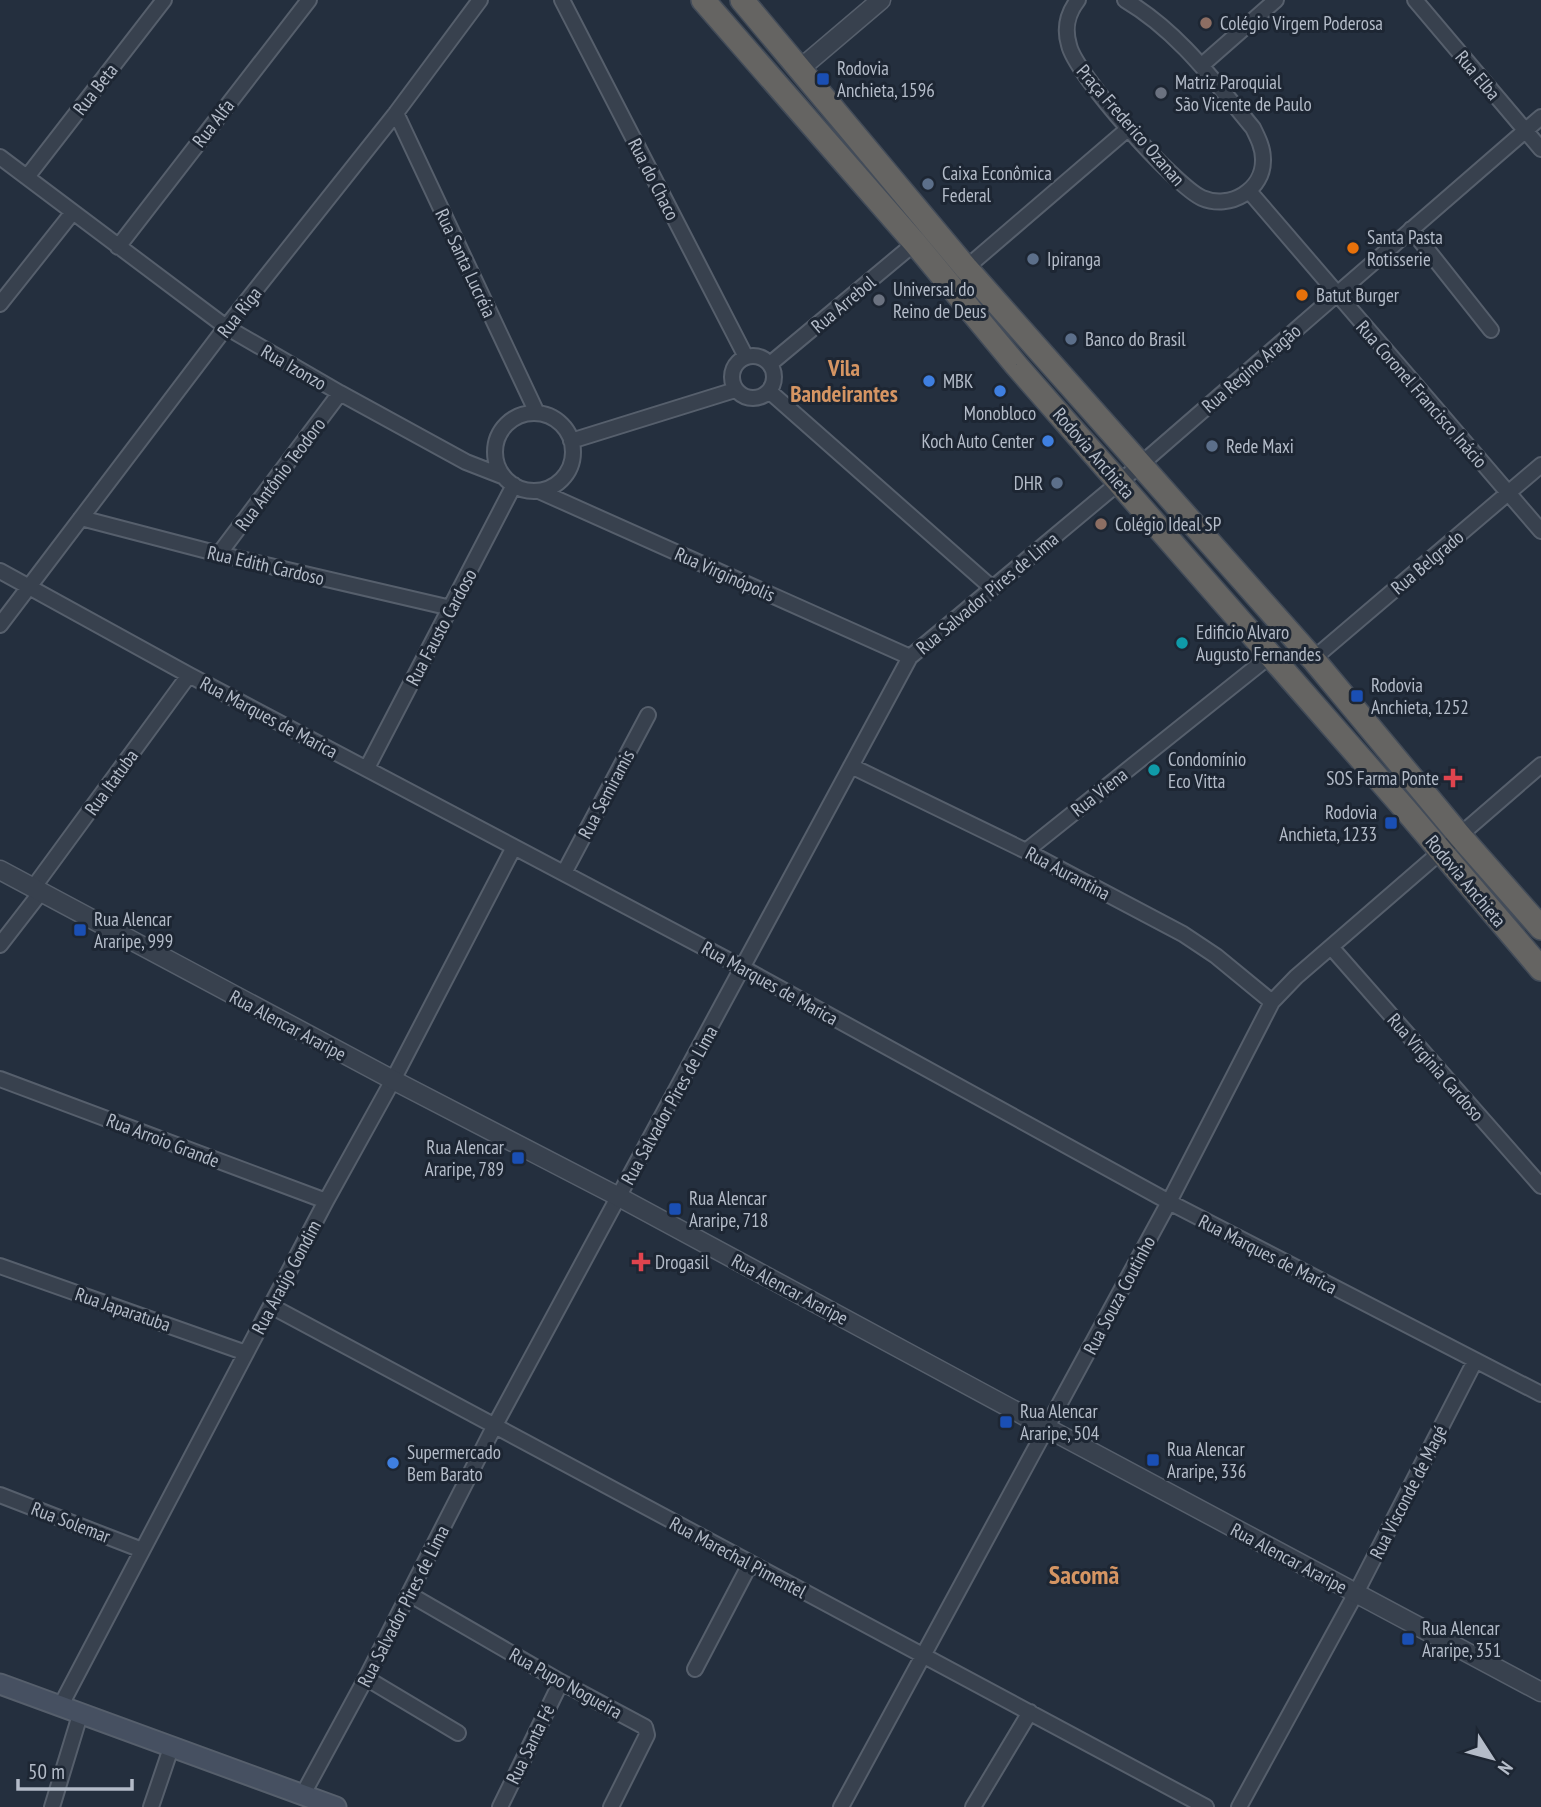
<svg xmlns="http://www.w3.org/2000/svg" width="1541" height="1807" viewBox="0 0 1541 1807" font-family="'PT Sans Narrow',sans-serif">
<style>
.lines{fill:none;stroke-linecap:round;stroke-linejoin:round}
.minor-casing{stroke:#565f6c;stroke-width:18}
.tertiary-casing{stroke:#565f6c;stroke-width:21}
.secondary-casing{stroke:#565f6c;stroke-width:23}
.trunk-casing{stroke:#434c59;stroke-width:26}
.minor{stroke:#38414e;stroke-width:14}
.tertiary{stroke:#38414e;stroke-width:18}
.secondary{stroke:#465061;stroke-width:19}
.trunk{stroke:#656462;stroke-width:23}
.education-dot{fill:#8d6e63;stroke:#1d2633;stroke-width:2.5}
.transit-dot{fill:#1a4fb4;stroke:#1d2633;stroke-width:2.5}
.worship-dot{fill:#6b7280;stroke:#1d2633;stroke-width:2.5}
.service-dot{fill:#5c6f8a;stroke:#1d2633;stroke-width:2.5}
.food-dot{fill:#e8710a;stroke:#1d2633;stroke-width:2.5}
.shop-dot{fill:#3f7fe0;stroke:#1d2633;stroke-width:2.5}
.culture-dot{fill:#0f9aa8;stroke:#1d2633;stroke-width:2.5}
.health-dot{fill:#e0444e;stroke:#1d2633;stroke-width:2.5}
.labels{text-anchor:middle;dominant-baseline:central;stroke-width:6;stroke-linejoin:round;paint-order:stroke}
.poi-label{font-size:19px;fill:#b4bcc9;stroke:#1d2633;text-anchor:start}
.street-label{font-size:19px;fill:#b4bcc9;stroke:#1d2633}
.quarter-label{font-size:23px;font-weight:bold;fill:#d59563;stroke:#1d2633}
.district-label{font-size:26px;font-weight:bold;fill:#d59563;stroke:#1d2633}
</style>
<rect width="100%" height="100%" fill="#242f3e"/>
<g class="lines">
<defs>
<path id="minor" d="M562,0L746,357
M1078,0C1067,14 1064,28 1069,45C1075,74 1175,186 1202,198C1230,210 1264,190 1263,159C1263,148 1258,138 1253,128C1214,81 1179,32 1125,0
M1415,0L1541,149
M1202,65L1276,0
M396,113L537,413
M0,157L226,327L340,393L466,462L502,476
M27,177L164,0
M1249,191L1541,531
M1411,229L1491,330
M118,247L309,0
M966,268L1129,128
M0,304L73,212
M732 377a21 21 0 1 1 42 0a21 21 0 1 1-42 0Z
M770,364L915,243
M769,391L991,587
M495 452a39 39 0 1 1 78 0a39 39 0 1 1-78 0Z
M571,441L735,390
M539,491L910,657
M81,518L219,554L451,608
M219,554L340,393
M0,571L189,675L743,968L1169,1202L1541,1394
M0,625L226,327L396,113L480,0
M1313,659L1541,465
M851,766L1026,851L1183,934L1216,956L1272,1002
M367,768L514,485
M1026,851L1271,655
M564,873L648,715
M33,888L189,675
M0,945L41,892
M1331,947L1541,1186
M0,1079L326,1201
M0,1266L246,1353
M271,1306L1206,1807
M0,1495L142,1550
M409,1594L561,1682L645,1727L647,1735L611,1807
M695,1669L750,1564
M366,1678L458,1733
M60,1707L326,1201L393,1080L514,847
M302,1796L366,1678L494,1427L910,657L1140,465L1541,117
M52,1807L80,1715
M151,1807L171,1748
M500,1807L561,1682
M841,1807L1169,1202L1272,1002L1296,977L1541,765
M973,1807L1030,1712
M1239,1807L1356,1593L1475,1361"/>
<path id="tertiary" d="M801,68L881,0
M0,870L393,1080L619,1197L1047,1428L1541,1692"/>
<path id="secondary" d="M0,1684L336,1807"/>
<path id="trunk" d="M703,0L915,243L1016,365L1405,809L1541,969
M742,0L966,268L1313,659L1460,836L1541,928"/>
</defs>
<use href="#minor" class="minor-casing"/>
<use href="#tertiary" class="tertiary-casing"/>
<use href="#secondary" class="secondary-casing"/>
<use href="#trunk" class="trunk-casing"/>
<use href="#minor" class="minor"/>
<use href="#tertiary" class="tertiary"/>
<use href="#secondary" class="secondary"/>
<use href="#trunk" class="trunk"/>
</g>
<g class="education-dot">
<circle cx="1206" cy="23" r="7"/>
<circle cx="1101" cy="524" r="7"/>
</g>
<g class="transit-dot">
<rect x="816" y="72" width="14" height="14" rx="3.5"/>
<rect x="1350" y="689" width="14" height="14" rx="3.5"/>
<rect x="1384" y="816" width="14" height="14" rx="3.5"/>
<rect x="73" y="923" width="14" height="14" rx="3.5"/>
<rect x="511" y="1151" width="14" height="14" rx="3.5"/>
<rect x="668" y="1202" width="14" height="14" rx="3.5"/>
<rect x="999" y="1415" width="14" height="14" rx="3.5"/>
<rect x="1146" y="1453" width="14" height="14" rx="3.5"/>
<rect x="1401" y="1632" width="14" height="14" rx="3.5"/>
</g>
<g class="worship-dot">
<circle cx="1161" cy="93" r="7"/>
<circle cx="879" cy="300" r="7"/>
</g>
<g class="service-dot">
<circle cx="928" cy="184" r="7"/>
<circle cx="1033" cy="259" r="7"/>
<circle cx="1071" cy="339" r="7"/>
<circle cx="1212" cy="446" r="7"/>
<circle cx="1057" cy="483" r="7"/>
</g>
<g class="food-dot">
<circle cx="1353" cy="248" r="7"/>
<circle cx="1302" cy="295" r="7"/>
</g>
<g class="shop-dot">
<circle cx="929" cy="381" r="7"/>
<circle cx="1000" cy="391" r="7"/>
<circle cx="1048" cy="441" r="7"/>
<circle cx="393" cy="1463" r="7"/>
</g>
<g class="culture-dot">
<circle cx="1182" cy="643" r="7"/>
<circle cx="1154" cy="770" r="7"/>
</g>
<g class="health-dot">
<path d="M1449.5 767.5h7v7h7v7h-7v7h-7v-7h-7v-7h7z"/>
<path d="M637.5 1251.5h7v7h7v7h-7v7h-7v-7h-7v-7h7z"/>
</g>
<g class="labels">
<g class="poi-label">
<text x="1220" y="23">Colégio Virgem Poderosa</text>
<text x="837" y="68">Rodovia<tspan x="837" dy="22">Anchieta, 1596</tspan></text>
<text x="1175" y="82">Matriz Paroquial<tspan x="1175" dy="22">São Vicente de Paulo</tspan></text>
<text x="942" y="173">Caixa Econômica<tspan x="942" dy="22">Federal</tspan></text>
<text x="1367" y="237">Santa Pasta<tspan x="1367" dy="22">Rotisserie</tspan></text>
<text x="1047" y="259">Ipiranga</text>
<text x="893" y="289">Universal do<tspan x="893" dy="22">Reino de Deus</tspan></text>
<text x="1316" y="295">Batut Burger</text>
<text x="1085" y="339">Banco do Brasil</text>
<text x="943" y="381">MBK</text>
<text x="1000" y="413" text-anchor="middle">Monobloco</text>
<text x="1034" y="441" text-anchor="end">Koch Auto Center</text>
<text x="1226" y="446">Rede Maxi</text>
<text x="1043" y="483" text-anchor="end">DHR</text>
<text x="1115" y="524">Colégio Ideal SP</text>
<text x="1196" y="632">Edificio Alvaro<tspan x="1196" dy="22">Augusto Fernandes</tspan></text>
<text x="1371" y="685">Rodovia<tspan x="1371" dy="22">Anchieta, 1252</tspan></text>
<text x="1168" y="759">Condomínio<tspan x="1168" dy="22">Eco Vitta</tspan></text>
<text x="1439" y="778" text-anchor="end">SOS Farma Ponte</text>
<text x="1377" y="812" text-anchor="end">Rodovia<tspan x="1377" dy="22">Anchieta, 1233</tspan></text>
<text x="94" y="919">Rua Alencar<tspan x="94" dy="22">Araripe, 999</tspan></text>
<text x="504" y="1147" text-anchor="end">Rua Alencar<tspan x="504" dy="22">Araripe, 789</tspan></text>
<text x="689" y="1198">Rua Alencar<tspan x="689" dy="22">Araripe, 718</tspan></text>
<text x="655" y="1262">Drogasil</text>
<text x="1020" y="1411">Rua Alencar<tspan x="1020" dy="22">Araripe, 504</tspan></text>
<text x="1167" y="1449">Rua Alencar<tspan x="1167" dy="22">Araripe, 336</tspan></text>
<text x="407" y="1452">Supermercado<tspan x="407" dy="22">Bem Barato</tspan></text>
<text x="1422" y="1628">Rua Alencar<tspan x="1422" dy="22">Araripe, 351</tspan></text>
</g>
<g class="street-label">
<text transform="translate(1478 75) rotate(50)">Rua Elba</text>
<text transform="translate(95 89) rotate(-52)">Rua Beta</text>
<text transform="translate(213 123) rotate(-52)">Rua Alfa</text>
<text transform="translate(1131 125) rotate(49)">Praça Frederico Ozanan</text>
<text transform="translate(654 179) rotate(63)">Rua do Chaco</text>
<text transform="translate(466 263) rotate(65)">Rua Santa Lucréia</text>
<text transform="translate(843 304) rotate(-40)">Rua Arrebol</text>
<text transform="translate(239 312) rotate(-52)">Rua Riga</text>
<text transform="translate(294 367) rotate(30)">Rua Izonzo</text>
<text transform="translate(1251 368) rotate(-41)">Rua Regino Aragão</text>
<text transform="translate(1422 394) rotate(49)">Rua Coronel Francisco Inácio</text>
<text transform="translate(1094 453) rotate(49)">Rodovia Anchieta</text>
<text transform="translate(280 474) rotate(-53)">Rua Antônio Teodoro</text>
<text transform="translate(1427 562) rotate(-40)">Rua Belgrado</text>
<text transform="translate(266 565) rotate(13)">Rua Edith Cardoso</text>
<text transform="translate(725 574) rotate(24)">Rua Virginópolis</text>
<text transform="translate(987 593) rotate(-40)">Rua Salvador Pires de Lima</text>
<text transform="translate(441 627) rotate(-62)">Rua Fausto Cardoso</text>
<text transform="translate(269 717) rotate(28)">Rua Marques de Marica</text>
<text transform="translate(111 782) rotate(-54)">Rua Itatuba</text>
<text transform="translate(1099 792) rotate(-38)">Rua Viena</text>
<text transform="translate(606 794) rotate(-62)">Rua Semiramis</text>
<text transform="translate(1068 873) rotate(28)">Rua Aurantina</text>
<text transform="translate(1466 881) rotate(50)">Rodovia Anchieta</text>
<text transform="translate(770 983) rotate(29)">Rua Marques de Marica</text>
<text transform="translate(288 1025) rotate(28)">Rua Alencar Araripe</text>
<text transform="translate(1436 1067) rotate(49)">Rua Virginia Cardoso</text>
<text transform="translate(669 1105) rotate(-61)">Rua Salvador Pires de Lima</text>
<text transform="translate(163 1140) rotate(21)">Rua Arroio Grande</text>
<text transform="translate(1268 1254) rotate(27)">Rua Marques de Marica</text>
<text transform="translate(286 1277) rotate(-62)">Rua Araújo Gondim</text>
<text transform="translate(790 1289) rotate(28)">Rua Alencar Araripe</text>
<text transform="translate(1119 1295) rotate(-62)">Rua Souza Coutinho</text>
<text transform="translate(123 1309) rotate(19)">Rua Japaratuba</text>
<text transform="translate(1408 1492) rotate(-63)">Rua Visconde de Magé</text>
<text transform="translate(71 1522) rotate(21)">Rua Solemar</text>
<text transform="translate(738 1557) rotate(28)">Rua Marechal Pimentel</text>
<text transform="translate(1289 1558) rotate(28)">Rua Alencar Araripe</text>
<text transform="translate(403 1606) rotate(-63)">Rua Salvador Pires de Lima</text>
<text transform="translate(566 1683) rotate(29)">Rua Pupo Nogueira</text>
<text transform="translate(530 1744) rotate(-64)">Rua Santa Fé</text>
</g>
<g class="quarter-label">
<text x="844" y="367">Vila<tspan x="844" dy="26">Bandeirantes</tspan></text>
</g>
<g class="district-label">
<text x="1084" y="1574">Sacomã</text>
</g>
</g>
<g transform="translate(1492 1758) rotate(126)" stroke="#1d2633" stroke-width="5" paint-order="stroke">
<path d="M0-5L12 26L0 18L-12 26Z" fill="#b4bcc9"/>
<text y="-10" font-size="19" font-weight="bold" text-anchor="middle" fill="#b4bcc9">N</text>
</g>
<path d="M18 1779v10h114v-10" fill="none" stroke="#b4bcc9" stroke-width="3.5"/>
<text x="28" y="1779" font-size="21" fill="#b4bcc9" stroke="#1d2633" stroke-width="5" paint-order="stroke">50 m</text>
</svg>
